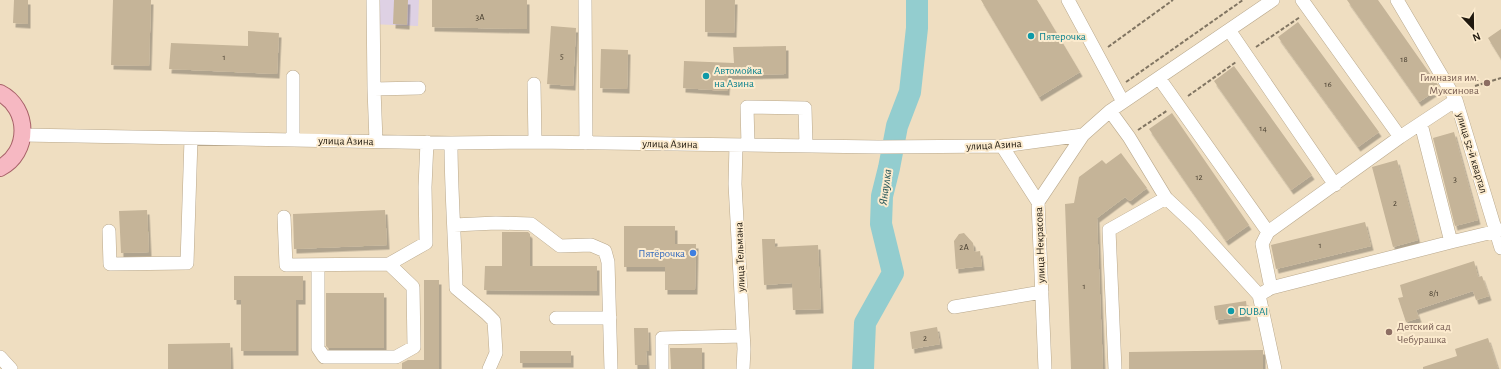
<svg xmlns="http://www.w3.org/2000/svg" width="1501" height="369" viewBox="0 0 1501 369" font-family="'Alegreya Sans',sans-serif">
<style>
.industrial{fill:#ded1e4}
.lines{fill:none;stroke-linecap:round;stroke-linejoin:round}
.river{stroke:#93cdcf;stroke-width:22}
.building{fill:#c5b498;filter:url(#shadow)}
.minor-casing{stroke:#b9a88c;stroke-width:14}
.major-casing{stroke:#a76168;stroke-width:18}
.path{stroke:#817562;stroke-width:2;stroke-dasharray:4 2;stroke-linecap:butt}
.minor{stroke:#fff;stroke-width:13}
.major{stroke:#f6b8c2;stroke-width:16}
.culture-dot{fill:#0f9aa8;stroke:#fcebce;stroke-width:1.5}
.education-dot{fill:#8d6e63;stroke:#fcebce;stroke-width:1.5}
.shop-dot{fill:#3f7fe0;stroke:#fcebce;stroke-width:1.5}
.labels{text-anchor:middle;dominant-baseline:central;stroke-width:4;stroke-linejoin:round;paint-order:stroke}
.number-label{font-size:9px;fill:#483f30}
.culture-label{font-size:11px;fill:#0d838f;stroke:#fcebce;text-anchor:start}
.education-label{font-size:11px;fill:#785e54;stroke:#fcebce;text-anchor:end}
.street-label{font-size:11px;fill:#1f180e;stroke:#fcebce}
.shop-label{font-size:11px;fill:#366cbe;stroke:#fcebce;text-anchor:end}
.water-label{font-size:12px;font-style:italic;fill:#205255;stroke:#fcebce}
</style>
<defs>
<filter id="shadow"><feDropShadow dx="2.5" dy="4.5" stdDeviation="0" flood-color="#0004"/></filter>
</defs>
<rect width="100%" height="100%" fill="#efdec1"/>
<path class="industrial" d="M366,0H419L418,26L370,24Z"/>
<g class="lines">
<path class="river" d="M863,369L865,323L893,273L881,224L882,196L889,168L897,126L910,92L917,28V0"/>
</g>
<path class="building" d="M14,0H28V24L13,23Z
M113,0H151L149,66L111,65Z
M394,0H408L407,25L393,24Z
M432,0H527V29L432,27Z
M705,0H735L734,33L705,32Z
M981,0H1037L1080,72L1039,97Z
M1347,0H1378L1440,88L1419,102Z
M1298,22L1379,132L1358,147L1278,37Z
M551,26L576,28L573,86L547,84Z
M1501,29V59L1488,38Z
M248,31L279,33L277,74L169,69L171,43L248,46Z
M786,46V74L728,75L727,91L683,88L684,61L734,63L733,47Z
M601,49L628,50L627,89L600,88Z
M1234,66L1312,175L1291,190L1214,81Z
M1172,113L1249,225L1226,241L1149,129Z
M1454,132L1478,220L1455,226L1433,138Z
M1121,153L1147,188L1130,201L1125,197L1097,218L1103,369H1071L1065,204L1074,203L1079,177L1102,160L1106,164Z
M1397,160L1418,240L1393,247L1372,167Z
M147,210L149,252L121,253L119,211Z
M385,210L387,245L294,249L293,214Z
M1365,222L1371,246L1276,269L1271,245Z
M624,226H675V244H696L695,290H665V267H624Z
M502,232H528L530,234V266H597V291L484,290L485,266H502Z
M964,233L973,243L974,252L980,251L982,266L956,269L954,241L959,234Z
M762,239H775V247L818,245L821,309L793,310L792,283L764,285Z
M1474,261L1478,277L1482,276L1489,296L1476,300L1473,291L1416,310L1419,318L1406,322L1398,298L1403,297L1400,285Z
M234,276H303V300H296V351H241V300H234Z
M424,280H439V369H402V363L408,360H424Z
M326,293H384V348H328L326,346Z
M1246,301L1248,316L1216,320L1214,306Z
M937,327L940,344L912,349L910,332Z
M634,328H648L649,351H646L647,365H635Z
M1488,338L1498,369H1423V367L1457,356L1455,349Z
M230,343L231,369H168V344Z
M670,348H702V369H671Z
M1263,350V369H1129V352Z
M520,351H571V363H520Z"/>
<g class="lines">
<defs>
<path id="minor" d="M373,0L374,89
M585,0L586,143
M1068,0L1123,102
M1302,0L1400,137
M1397,0L1456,100L1501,248
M1229,30L1335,185
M293,77V140
M1159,78L1268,232
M534,84L535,142
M1110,111L1129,137L1166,198L1195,225L1259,295L1271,288L1262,244L1268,232L1400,137L1456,100
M1421,124L1451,242L1501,230
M23,135L451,143L535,142L878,147L1002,146L1083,135L1110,111L1273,0
M376,141L374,89L419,88
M451,143C451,191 455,239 456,288L486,313L494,321L496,353L489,369
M736,145L735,184L744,349L743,369
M748,145L747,107L805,108L806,146
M1002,146L1038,202
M284,217L286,265L389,264L426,243L425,187L427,142
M454,225L496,223L531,224L560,246L591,245L605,251L608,262L611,369
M109,231L110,264L187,263L191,139
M318,265V348L324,357H396L414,347L413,287L389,264
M1271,288L1451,242
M1259,295L1275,369
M954,307L1042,292
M556,318H610
M0,357L11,369
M662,369V338L743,336
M1045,369L1038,202L1083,135
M1115,369L1109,230L1166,198"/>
<path id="major" d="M0,93C30,108 30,153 0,168"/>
</defs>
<use href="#minor" class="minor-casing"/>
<use href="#major" class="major-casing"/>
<path class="path" d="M1108,47L1173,0
M1256,47L1300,17
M1126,82L1243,0
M1475,86L1501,78
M1188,96L1236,62
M1138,130L1168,110"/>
<use href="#minor" class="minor"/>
<use href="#major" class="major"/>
</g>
<g class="culture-dot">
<circle cx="1031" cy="36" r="4"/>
<circle cx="706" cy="76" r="4"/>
<circle cx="1231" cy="311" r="4"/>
</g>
<g class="education-dot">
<circle cx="1487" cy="83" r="4"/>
<circle cx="1389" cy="332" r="4"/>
</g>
<circle class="shop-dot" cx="693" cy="253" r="4"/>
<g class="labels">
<g class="number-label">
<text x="480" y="17">3А</text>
<text x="562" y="56">5</text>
<text x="224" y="57">1</text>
<text x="1404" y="59">18</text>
<text x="1328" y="84">16</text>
<text x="1263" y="128">14</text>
<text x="1199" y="177">12</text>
<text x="1455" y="179">3</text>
<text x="1395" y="203">2</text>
<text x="1320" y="245">1</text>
<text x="964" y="247">2А</text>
<text x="1084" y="286">1</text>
<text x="1434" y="293">8/1</text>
<text x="925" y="338">2</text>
</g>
<g class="culture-label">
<text x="1039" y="36">Пятерочка</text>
<text x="714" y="70">Автомойка<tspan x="714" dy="13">на Азина</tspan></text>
<text x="1239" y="311">DUBAI</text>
</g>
<g class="education-label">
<text x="1479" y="77">Гимназия им.<tspan x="1479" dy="13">Муксинова</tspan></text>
<text x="1397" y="326" text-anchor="start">Детский сад<tspan x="1397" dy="13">Чебурашка</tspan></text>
</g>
<g class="street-label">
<text transform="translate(346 141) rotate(1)">улица Азина</text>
<text transform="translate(670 144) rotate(1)">улица Азина</text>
<text transform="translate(994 145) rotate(-3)">улица Азина</text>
<text transform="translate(1472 153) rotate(73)">улица 52-й квартал</text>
<text transform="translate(1040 245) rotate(-92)">улица Некрасова</text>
<text transform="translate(740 257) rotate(-92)">улица Тельмана</text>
</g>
<g class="shop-label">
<text x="685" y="253">Пятёрочка</text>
</g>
<g class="water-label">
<text transform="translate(885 187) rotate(-82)">Янаулка</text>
</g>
</g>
<g transform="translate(1473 28) rotate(158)" stroke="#fcebce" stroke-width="3" paint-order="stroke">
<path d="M0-3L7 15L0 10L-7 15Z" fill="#1f180e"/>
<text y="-6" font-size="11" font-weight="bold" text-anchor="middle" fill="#1f180e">N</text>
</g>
</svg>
